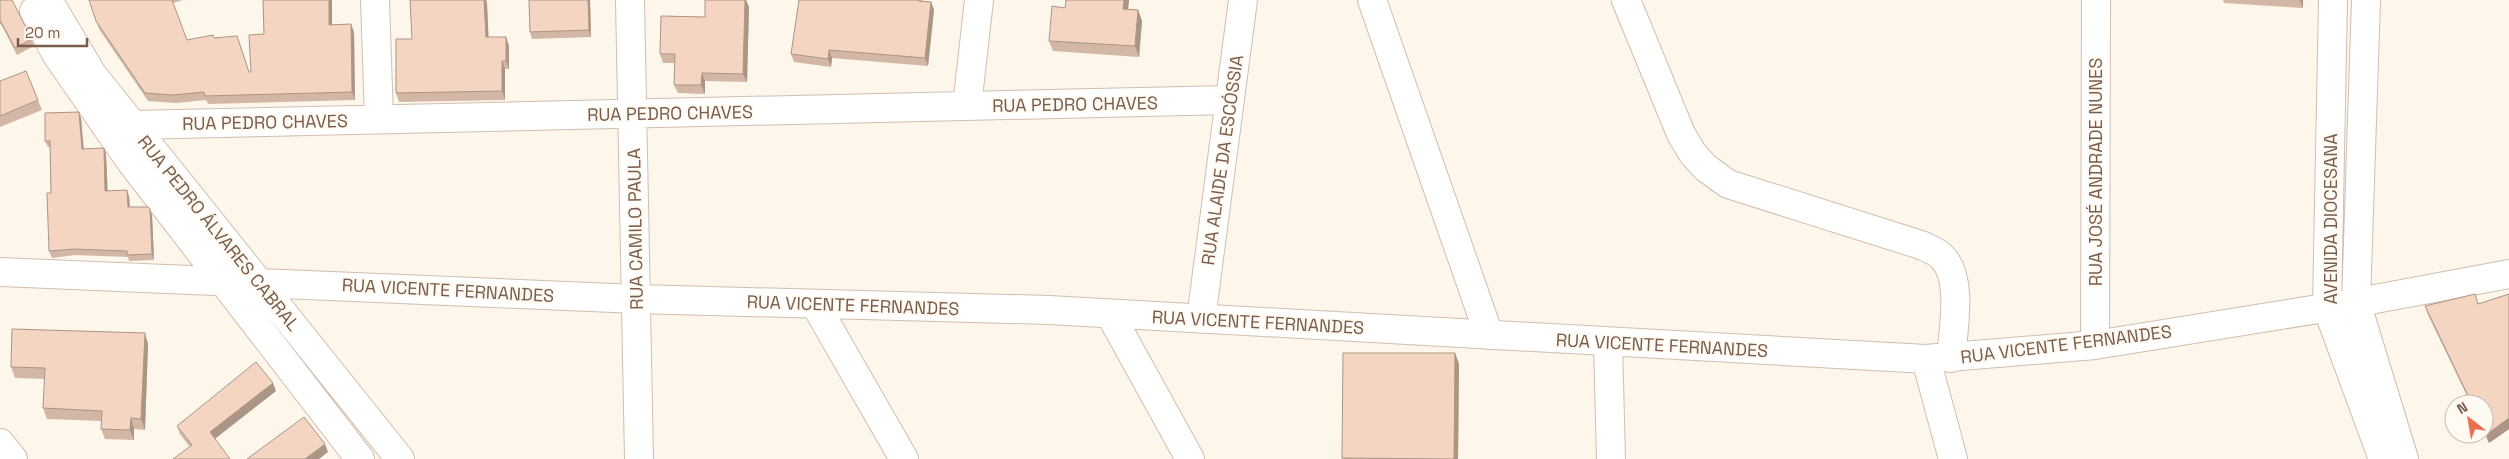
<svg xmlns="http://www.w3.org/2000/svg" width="2509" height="459" viewBox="0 0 2509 459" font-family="'Space Grotesk',sans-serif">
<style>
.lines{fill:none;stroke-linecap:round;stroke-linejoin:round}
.minor-casing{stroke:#d1beae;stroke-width:30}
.minor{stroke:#fff;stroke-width:28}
.wall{fill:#d2b7a6}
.shaded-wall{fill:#ab9587}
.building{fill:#f4d5c1;stroke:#ab9587}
.labels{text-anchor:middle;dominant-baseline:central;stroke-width:4;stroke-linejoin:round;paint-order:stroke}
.street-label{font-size:18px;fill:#7a5c4c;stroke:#fffaf2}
</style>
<rect width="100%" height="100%" fill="#fdf6ea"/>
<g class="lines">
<defs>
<path id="minor" d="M48,0L92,74L400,459
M375,0L379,119
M630,0L639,459
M1372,0L1489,335
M1626,0L1681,134L1693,154L1706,168L1728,184L1921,245C1927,248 1936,251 1941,256C1964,277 1953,330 1951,358
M2333,0L2327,307L2383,459
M2366,0L2356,302L2404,459
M34,11L56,54L131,162L360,459
M967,106L979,0
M114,138L133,125L1230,100
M0,272L637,299L1049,310L1926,359L2095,345L2343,305L2509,274
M815,304L904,459
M1110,314L1190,459
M1201,319L1243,0
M1608,342L1611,459
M2095,345L2096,0
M1926,359L1953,459
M0,443L13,459"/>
</defs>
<use href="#minor" class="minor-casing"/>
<use href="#minor" class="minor"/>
</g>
<path class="wall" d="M0,0L32,39L34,46L17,55L1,24L0,25Z
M89,0H183L173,3L187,40L214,38L249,72H251L264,34L263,0H332V25L354,32L355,100L208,104L206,100L176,103L148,101L99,29Z
M410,0H486L487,3L488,37H506L509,46V69H505V100L399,102L396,93L412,39Z
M529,0H590L591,37L532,39L530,32Z
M799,0H923L922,1L931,2L934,10L928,66L832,58L831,67L794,62L791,54Z
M1066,0H1129L1128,9L1138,10L1142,21L1139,57L1053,51L1049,41L1065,8Z
M2223,0H2303V8L2224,3Z
M749,7L747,82L705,81V94L678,93L674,85L675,63H663L660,54L705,17Z
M0,81L38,100L42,110L0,127Z
M81,118L84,149L104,148L106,154L107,191L129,196L130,207L150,209L152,215L154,260L129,261L128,257L75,255L52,258L49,251L51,193L50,147H48L45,141Z
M2509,294V429L2489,443L2484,432V404H2471L2428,315L2425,306L2478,304Z
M148,344L145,430L134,429V440L105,439L101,429V421L47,419L43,408L45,379L15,378L11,367Z
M1455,353L1459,364L1458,459H1342V458Z
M276,391L215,439L189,446L180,434L177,426Z"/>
<path class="shaded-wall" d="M329,0H332V33L329,25Z
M484,0H486L487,3L489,46L486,37Z
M588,0H590L591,37L589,30Z
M745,0H746L749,7L747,82L743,74Z
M1124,0H1129L1127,20L1123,9Z
M2300,0H2303V8Z
M931,2L934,10L928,66L925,58Z
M1138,10L1142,21L1139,57L1135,46Z
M351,24L354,32L355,100L352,92Z
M506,37L509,46V69L506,61Z
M829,50L832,58L831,67L828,59Z
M502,61L505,69V100L502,91Z
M702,73L705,81V94L701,85Z
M79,112L81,118L84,156L82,149Z
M104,148L106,154L108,197L105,191Z
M127,190L129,196L130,213L128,207Z
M150,209L152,215L154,260L152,254Z
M145,333L148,344L145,430L141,419Z
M1455,353L1459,364L1458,459H1454Z
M273,383L276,391L213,440L210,432Z
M131,418L134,429V440L130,430Z
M2509,418V429L2489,443L2486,435Z
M325,444L328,452L319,459H305Z"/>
<path class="building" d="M0,0H12L32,39L15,48L0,20Z
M89,0H172L187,40L213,35L214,38L237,36L249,72H251L249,35L264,34L263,0H329V25L351,24L352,92L205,96L204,92L173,95L145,93L96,21Z
M410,0H484L486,37H506V61H502V91L396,93V39H412Z
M529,0H588L589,30L530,32Z
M705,0H745L743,74L702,73L701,85H674L675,54H660L661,16L705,17Z
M799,0H919V1L931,2L925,58L829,50L828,59L791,54Z
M1066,0H1124L1123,9L1138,10L1135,46L1049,41L1052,6L1065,8Z
M26,71L38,100L0,116V81Z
M79,112L82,149L104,148L105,191L127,190L128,207H148L150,209L152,254L127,255V251L73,249L49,251L47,193H51L50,141H45V113Z
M2475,294L2478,304L2509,294V418L2486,435L2484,430V404H2472L2425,306Z
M12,329L145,333L141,419L131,418L130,430L101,429L102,411L43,408L45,368L11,367Z
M1343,353H1455L1454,459L1342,458Z
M256,362L273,383L210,432L230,459H173L192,445L177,426Z
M304,417L325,444L305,459H247Z"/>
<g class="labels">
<g class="street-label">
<text transform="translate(1075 104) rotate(-1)">RUA PEDRO CHAVES</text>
<text transform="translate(670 113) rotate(-1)">RUA PEDRO CHAVES</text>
<text transform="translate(265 122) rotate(-1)">RUA PEDRO CHAVES</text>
<text transform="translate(1222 160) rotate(-82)">RUA ALAIDE DA ESCÓSSIA</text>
<text transform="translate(2095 172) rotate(-90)">RUA JOSÉ ANDRADE NUNES</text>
<text transform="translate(2330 219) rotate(-90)">AVENIDA DIOCESANA</text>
<text transform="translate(635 229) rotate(-91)">RUA CAMILO PAULA</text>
<text transform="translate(219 233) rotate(51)">RUA PEDRO ÁLVARES CABRAL</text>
<text transform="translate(448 290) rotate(3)">RUA VICENTE FERNANDES</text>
<text transform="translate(853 305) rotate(2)">RUA VICENTE FERNANDES</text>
<text transform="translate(1258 322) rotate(3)">RUA VICENTE FERNANDES</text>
<text transform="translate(2066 344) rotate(-7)">RUA VICENTE FERNANDES</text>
<text transform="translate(1662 345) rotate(3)">RUA VICENTE FERNANDES</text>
</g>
</g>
<g transform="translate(2469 419) rotate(329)"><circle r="24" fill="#fffaf2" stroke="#cabbb0"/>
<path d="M0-4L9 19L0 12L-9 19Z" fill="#ea714d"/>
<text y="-8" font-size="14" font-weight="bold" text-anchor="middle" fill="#7a5c4c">N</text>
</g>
<path d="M18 38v8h69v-8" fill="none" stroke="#7a5c4c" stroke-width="2.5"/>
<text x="25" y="38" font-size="15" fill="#7a5c4c" stroke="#fffaf2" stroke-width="4" paint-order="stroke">20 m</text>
</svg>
